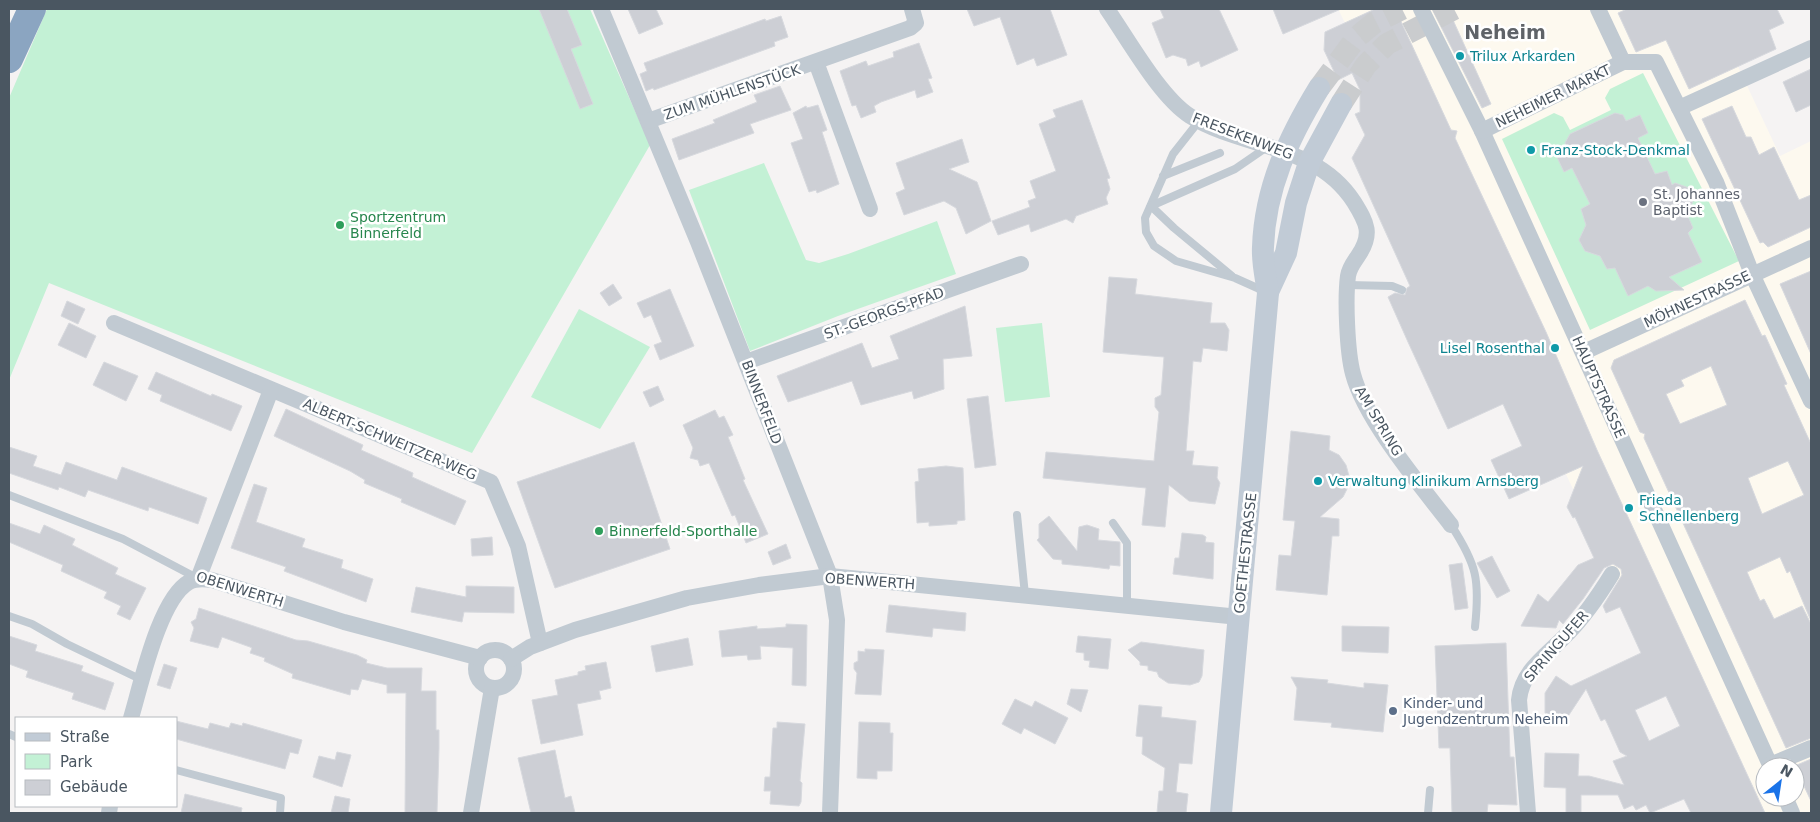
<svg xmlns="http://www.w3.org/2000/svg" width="1820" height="822" font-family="'DejaVu Sans',sans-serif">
<rect width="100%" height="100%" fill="#f5f3f3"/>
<path fill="#fdf9ef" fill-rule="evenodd" d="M1338,9H1711L1780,156L1811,141V813H1728L1441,213ZM1765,767H1795V797H1765Z"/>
<g fill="#c3f1d5">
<path d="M47,9H590L650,145L472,453L49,283L9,380V98Z"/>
<path d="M1643,73L1739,261L1590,330L1502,139L1554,113L1563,117L1570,130L1611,110L1605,98L1610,89Z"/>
<path d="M764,163L806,260L819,263L848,254L937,221L956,274L838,316L750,351L689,190Z"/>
<path d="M579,309L650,347L600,429L531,397Z"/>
<path d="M1042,323L1050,397L1005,402L996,328Z"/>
</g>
<g fill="#cdcfd5" stroke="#d7d9de" fill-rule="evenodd">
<path d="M539,9H567L582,45L571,49L593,104L580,109Z"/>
<path d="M628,9H656L663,24L639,34Z"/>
<path d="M967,9H1050L1067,55L1037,66L1034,58L1017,65L1000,17L974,26Z"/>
<path d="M1160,9H1219L1238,50L1201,67L1199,61L1188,66L1186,59L1173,55L1166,58L1152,23L1164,18Z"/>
<path d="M1273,9H1341L1283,34Z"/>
<path d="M1375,9H1389L1398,15L1451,130L1457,131L1455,138L1462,153L1546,332L1597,450L1765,813H1691L1684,799L1650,813L1646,805L1636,810L1633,805L1624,809L1618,795H1581V813H1566V788L1544,787L1545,753L1579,754L1578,776H1589L1624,785L1613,761L1627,756L1620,752L1607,723L1605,719L1601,721L1586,689L1563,724L1545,713V693L1556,676L1571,686L1641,653L1620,607L1606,613L1603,606L1622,575L1621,569L1613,564L1604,568L1583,599L1563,624L1559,620L1556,628L1521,626L1538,594L1548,602L1578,565L1594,558L1575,517L1573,518L1567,507L1583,466L1509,499L1491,460L1522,446L1503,404L1448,429L1408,342L1388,297L1395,293L1405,295L1407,288L1410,286L1352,158L1365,135L1355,114L1360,112V90L1352,73L1338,80L1324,50L1325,32ZM1666,696L1680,726L1649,741L1635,710Z"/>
<path d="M1432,9H1448L1491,104L1482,108Z"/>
<path d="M1627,9H1777L1784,23L1769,30L1776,49L1689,89L1666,40L1636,52L1618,13Z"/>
<path d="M781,16L788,37L774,42L775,46L654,90L653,88L646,91L640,74L647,71L644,63L765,19L766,21Z"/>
<path d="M919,43L932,78L928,79L933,92L917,98L915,90L881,102L874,106L876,112L861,118L856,105L852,106L840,71L866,61L868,66L894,57L893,52Z"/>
<path d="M1811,69V105L1796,112L1783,82Z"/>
<path d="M780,86L791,110L750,124L754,133L679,160L672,139L715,123L713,120L757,102L754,95Z"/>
<path d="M1082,100L1110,178L1107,179L1110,189L1106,198L1108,204L1076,216L1073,223L1066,219L1031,232L1029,224L998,235L992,221L1030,207L1028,201L1036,198L1030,181L1056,171L1039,124L1056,117L1053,110Z"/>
<path d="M818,105L827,130L822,132L839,184L817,193L816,190L809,192L791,143L803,139L793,113L806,106L807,108Z"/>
<path d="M1732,106L1746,137H1751L1759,155L1774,147L1799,200L1811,195V227L1768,247L1763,242L1760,243L1702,119Z"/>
<path d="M1615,113L1623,115L1626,121L1640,115L1648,133L1638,138L1655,174L1667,171L1672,185L1675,183L1689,188L1694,199L1687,214L1693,228L1688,233L1702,262L1669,277L1684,290L1656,291L1648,286L1628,296L1615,268L1607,269L1600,256L1585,251L1579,240L1586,225L1581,209L1590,204L1572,168L1564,172L1556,155L1568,149L1565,143L1570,134Z"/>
<path d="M962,139L969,162L949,169L977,182L991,221L966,234L956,208L944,201L904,215L896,193L905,189L896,163Z"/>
<path d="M1811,271V354L1780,284Z"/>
<path d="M1109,277L1137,279L1135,294L1212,303L1210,323H1225L1229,330L1227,351L1203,348L1201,362L1193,361L1186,451H1194L1192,465L1218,467L1217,478L1220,483L1215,504L1189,501L1169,485L1165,527L1142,525L1146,488L1043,478L1046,452L1154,461L1159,412L1155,407V398L1161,395L1164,357L1103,352Z"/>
<path d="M613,284L622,298L609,306L600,293Z"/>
<path d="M670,289L694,346L660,360L654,345L662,342L651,315L644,318L637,303Z"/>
<path d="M1745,300L1762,336L1765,335L1787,384L1784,385L1811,444V621L1790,571L1787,573L1780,557L1747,572L1760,601L1764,599L1774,619L1802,606L1811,624V738L1786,748L1644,438L1645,434L1640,432L1611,368L1614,360ZM1711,366L1727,405L1680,424L1666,394L1684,386L1681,380ZM1788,461L1804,495L1762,514L1748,478Z"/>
<path d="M67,301L85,309L78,324L61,316Z"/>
<path d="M965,306L972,356L943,359L944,389L914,399L912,391L861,405L852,381L788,402L777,376L862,343L872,368L899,359L890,336Z"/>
<path d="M69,323L96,336L86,358L58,345Z"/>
<path d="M104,362L138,376L126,401L93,385Z"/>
<path d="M156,372L211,396L212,394L242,406L231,431L160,401L162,395L148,389Z"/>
<path d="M658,386L664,400L650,407L643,392Z"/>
<path d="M988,396L996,465L975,468L967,399Z"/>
<path d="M286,409L363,445L361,450L413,473L412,477L466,501L455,525L401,502L402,499L364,483L365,480L350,471L274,436Z"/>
<path d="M715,410L719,418L724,416L733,435L728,437L745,479L743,480L768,534L746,543L735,515L732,516L709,463L700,466L698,460L690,458L693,448L683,425Z"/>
<path d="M1291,431L1330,436L1329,450L1339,455L1346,465L1349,476L1348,487L1343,497L1320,517L1339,519V536H1332L1327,595L1276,590L1279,555L1291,556L1295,521L1283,520Z"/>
<path d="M634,442L670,549L555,588L517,482Z"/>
<path d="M9,447L37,456L33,466L61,475L66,462L117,480L122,467L207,498L198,524L149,507L148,511L88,490L85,497L59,487L58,490L9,473Z"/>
<path d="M946,466L963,468L965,520L957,521V524L929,526V522L917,523L915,482L919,481L918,469Z"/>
<path d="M254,484L267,488L256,522L305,539L302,547L343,560L341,568L373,579L366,602L284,571L286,567L231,548Z"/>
<path d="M1049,516L1077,551L1079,527L1087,525L1099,529L1098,540L1120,542V566L1110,565L1109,569L1093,567L1062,564V560L1053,559L1037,540L1039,538V524Z"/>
<path d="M9,523L40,534L44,525L75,539L72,545L118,568L115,574L146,588L130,620L117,614L121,606L104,598L107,592L61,571L63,565L9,542Z"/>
<path d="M1182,533L1203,535L1206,537L1205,542L1214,543L1213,579L1173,574L1175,558H1179Z"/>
<path d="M492,537L493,555L472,556L471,539Z"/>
<path d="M786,544L791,558L773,565L768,552Z"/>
<path d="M1492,556L1510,591L1497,598L1477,563Z"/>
<path d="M1462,563L1468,608L1455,610L1449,565Z"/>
<path d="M466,586L514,587V613L464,612L462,622L411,612L416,587L466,597Z"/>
<path d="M889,605L966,613L965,631L933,628L932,637L886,632Z"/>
<path d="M199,608L296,640L308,641L357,655L367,660L366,663L387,668H422L421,691H436V730H439V748L437,813H405L406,693H387V685L362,679L358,690L351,689L350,695L292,678L293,674L264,661L265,658L250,653L252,648L250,647L222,637L218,648L190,641L194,628L191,622L196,619Z"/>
<path d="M786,624L807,625L806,686L792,685L793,648L760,646L761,659L748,660L747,655L722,657L719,631L757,626V629L774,628L786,627Z"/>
<path d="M1342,626L1389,627L1388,653L1342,651Z"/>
<path d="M9,636L37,645L35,651L83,666L81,671L114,683L105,710L72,699L74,693L26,677L28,671L9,664Z"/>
<path d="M1078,636L1111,639L1108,669L1089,667L1090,661L1084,660V653L1076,652Z"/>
<path d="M688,638L693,665L656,672L651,646Z"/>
<path d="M1141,642L1204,650L1202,676L1199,682L1190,685L1168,683L1159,677L1157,672L1148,670V666L1140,665V662L1128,650Z"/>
<path d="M1506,643L1510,757H1514L1517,805L1488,804L1487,813H1452L1450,748H1439L1435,646Z"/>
<path d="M865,649L884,650L881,695L855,694L857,673L854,669V663L858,661V651L865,652Z"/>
<path d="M606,662L611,688L599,691L601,699L577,704L583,735L541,744L532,700L558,695L555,680L578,675V672L586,670L585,666Z"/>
<path d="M164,664L177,668L170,689L157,685Z"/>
<path d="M1291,677L1328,680L1327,683L1364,688V683L1388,685L1383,732L1331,727L1332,723L1294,720L1297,688Z"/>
<path d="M1071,689L1088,690L1081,712L1067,704Z"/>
<path d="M1015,699L1032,707L1035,701L1068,718L1055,744L1024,728L1021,734L1002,724Z"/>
<path d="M1139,705L1162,707L1161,717L1196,721L1192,764L1179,763L1176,792L1188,794L1186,813H1157L1159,791H1163L1165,768L1142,754L1143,737L1136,736Z"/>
<path d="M176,721L208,729L210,723L229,728L231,723L242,726L243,723L302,740L298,754L290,752L285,769L176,739Z"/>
<path d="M777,722L805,724L800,781L802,783L801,802L799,806L770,804L771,791H764L765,777H770L773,728H777Z"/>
<path d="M859,722L890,723V733H893L892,771H877V779L857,778Z"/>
<path d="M555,750L565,798L571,796L575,813H531L518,758Z"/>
<path d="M337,752L351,755L342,787L313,777L319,756L335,760Z"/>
<path d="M1811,759V801L1796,769L1797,765Z"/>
<path d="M185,794L242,808L241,813H181Z"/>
<path d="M335,796L350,799L348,813H331Z"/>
</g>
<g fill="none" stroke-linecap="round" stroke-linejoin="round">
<g stroke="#caccce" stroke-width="22" stroke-dasharray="22 11" stroke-linecap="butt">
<path d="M1319,88L1357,37L1374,23L1402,9"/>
<path d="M1341,104L1366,65L1387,44L1454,9"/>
</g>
<g stroke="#c1cad2" stroke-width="8">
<path d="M1199,121L1173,154L1145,218L1146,232L1154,246L1176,261L1235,278L1264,291"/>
<path d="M1163,176L1220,153"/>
<path d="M1151,206L1235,169L1267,147"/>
<path d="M1151,206L1174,228L1232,276"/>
<path d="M1348,285L1392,286L1402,290"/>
<path d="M9,495L123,539L197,578"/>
<path d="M1017,515L1025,595"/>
<path d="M1113,523L1127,543V605"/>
<path d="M1451,525C1477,565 1480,580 1475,627"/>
<path d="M9,616L32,624L67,644L142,680"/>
<path d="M9,734L16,737"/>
<path d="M176,770L281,798L280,813"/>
<path d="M1428,813L1430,790"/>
</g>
<g stroke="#c1cad2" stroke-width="16">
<path d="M601,9L698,242L830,576L837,620L830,813"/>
<path d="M1107,9C1128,39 1160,97 1190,116C1243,149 1316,143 1354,202C1367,223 1373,234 1358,256C1354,262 1349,268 1348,276C1345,298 1347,352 1353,374C1365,420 1421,486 1451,525"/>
<path d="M1421,9L1482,131L1771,767"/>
<path d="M1598,9L1623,62"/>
<path d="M816,62L870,209"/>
<path d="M1679,108L1811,48"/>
<path d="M648,121L910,28L916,23L912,9"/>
<path d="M1482,131L1623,62H1656L1716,182L1752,274L1811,401"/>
<path d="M114,323L491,482L518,546L540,643"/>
<path d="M1584,352L1811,248"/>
<path d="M746,362L1021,264"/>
<path d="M198,579L271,390"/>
<circle cx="495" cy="669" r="19"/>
<path d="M511,659L530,647L575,630L687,598L759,585L830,576L1239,617"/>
<path d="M131,718C141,685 159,599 189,582C196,578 205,579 212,580L344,622L480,658"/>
<path d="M1770,765L1811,748"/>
<path d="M1785,797L1792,813"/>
<path d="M109,813L110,806"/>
<path d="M471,813L492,688"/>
<path d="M1528,813L1519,700C1522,669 1549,654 1568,633C1585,616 1599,595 1612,574"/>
</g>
<g stroke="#c1cbd6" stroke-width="22">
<path d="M1268,292L1286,253L1296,203L1309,163L1341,104"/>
<path d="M1221,813L1268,293C1266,278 1262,262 1263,247C1265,188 1289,137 1319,88"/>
</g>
<path stroke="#8ba5c1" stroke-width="28" d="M9,59L32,9"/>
</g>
<g fill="#0f9aa8" stroke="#fff" stroke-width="2">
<circle cx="1460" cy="56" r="5"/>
<circle cx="1531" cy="150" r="5"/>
<circle cx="1555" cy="348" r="5"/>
<circle cx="1318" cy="481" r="5"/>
<circle cx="1629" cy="508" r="5"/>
</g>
<circle fill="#6b7280" stroke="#fff" stroke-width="2" cx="1643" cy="202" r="5"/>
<g fill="#2e9e5b" stroke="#fff" stroke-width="2">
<circle cx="340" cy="225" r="5"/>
<circle cx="599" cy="531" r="5"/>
</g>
<circle fill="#5c6f8a" stroke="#fff" stroke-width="2" cx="1393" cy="711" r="5"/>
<g text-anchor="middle" stroke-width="5" stroke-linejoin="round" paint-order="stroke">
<g font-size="14" fill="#0d838f" stroke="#fff" text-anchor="start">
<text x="1470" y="61">Trilux Arkarden</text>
<text x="1541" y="155">Franz-Stock-Denkmal</text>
<text x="1545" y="353" text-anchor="end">Lisel Rosenthal</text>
<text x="1328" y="486">Verwaltung Klinikum Arnsberg</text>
<text x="1639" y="505">Frieda<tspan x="1639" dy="16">Schnellenberg</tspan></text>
</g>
<g font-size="14" fill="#4a5661" stroke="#fff">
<text transform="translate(732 92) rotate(-19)" y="5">ZUM MÜHLENSTÜCK</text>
<text transform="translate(1553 96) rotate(-26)" y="5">NEHEIMER MARKT</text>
<text transform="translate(1243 136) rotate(21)" y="5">FRESEKENWEG</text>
<text transform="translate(1697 299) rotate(-25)" y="5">MÖHNESTRASSE</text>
<text transform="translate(884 313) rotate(-20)" y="5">ST.-GEORGS-PFAD</text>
<text transform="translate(1599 387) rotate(66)" y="5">HAUPTSTRASSE</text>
<text transform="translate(762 402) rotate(69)" y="5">BINNERFELD</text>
<text transform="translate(1379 421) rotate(59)" y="5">AM SPRING</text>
<text transform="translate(390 439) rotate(23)" y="5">ALBERT-SCHWEITZER-WEG</text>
<text transform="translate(1245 553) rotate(-84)" y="5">GOETHESTRASSE</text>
<text transform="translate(870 581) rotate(4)" y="5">OBENWERTH</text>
<text transform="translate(240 589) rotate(17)" y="5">OBENWERTH</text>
<text transform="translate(1556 646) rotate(-49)" y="5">SPRINGUFER</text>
</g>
<g font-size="14" fill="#5b616d" stroke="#fff" text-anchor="start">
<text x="1653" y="199">St. Johannes<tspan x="1653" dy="16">Baptist</tspan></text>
</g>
<g font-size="14" fill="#27864d" stroke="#fff" text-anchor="start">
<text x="350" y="222">Sportzentrum<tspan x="350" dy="16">Binnerfeld</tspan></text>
<text x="609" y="536">Binnerfeld-Sporthalle</text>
</g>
<g font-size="14" fill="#4e5e75" stroke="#fff" text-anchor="start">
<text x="1403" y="708">Kinder- und<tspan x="1403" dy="16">Jugendzentrum Neheim</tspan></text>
</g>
<g font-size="19" font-weight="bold" fill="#5f6368" stroke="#fff">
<text x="1505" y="39">Neheim</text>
</g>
</g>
<rect width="1820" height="822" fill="none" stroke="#4a5661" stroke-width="20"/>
<rect x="15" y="717" width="162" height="90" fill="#ffffff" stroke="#b7bbc0"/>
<rect x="25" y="733" width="25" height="8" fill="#c1cbd6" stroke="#b7bbc0"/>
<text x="60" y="742" font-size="15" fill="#4a5661">Straße</text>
<rect x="25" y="754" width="25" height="15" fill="#c3f1d5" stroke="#b7bbc0"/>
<text x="60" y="767" font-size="15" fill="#4a5661">Park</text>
<rect x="25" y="780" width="25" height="15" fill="#cdcfd5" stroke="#b7bbc0"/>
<text x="60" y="792" font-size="15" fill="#4a5661">Gebäude</text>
<g transform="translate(1780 782) rotate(30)"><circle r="24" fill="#ffffff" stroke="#b7bbc0"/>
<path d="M0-4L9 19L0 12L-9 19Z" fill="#1a73e8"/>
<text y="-8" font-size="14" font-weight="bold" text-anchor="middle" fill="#4a5661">N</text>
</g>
</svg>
